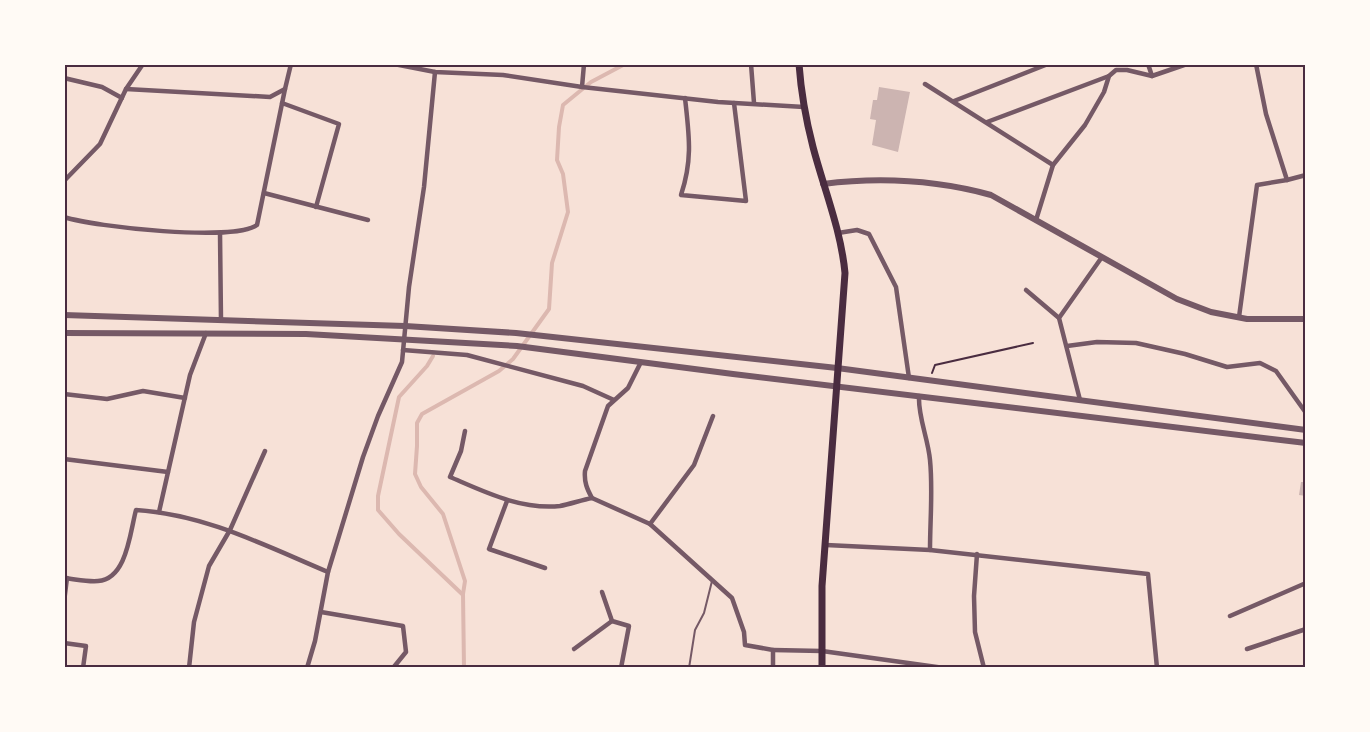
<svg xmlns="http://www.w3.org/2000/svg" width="1370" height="732" font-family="'Work Sans',sans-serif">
<rect width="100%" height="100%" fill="#f7e1d7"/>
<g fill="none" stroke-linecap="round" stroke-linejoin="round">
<g stroke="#dcb8b0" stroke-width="4">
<path d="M433,356L427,366L399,397L378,496V510L399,534L462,594"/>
<path d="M464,668L463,594L465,581L443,514L421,487L415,474L417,446V423L422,414L499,371L513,359L549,309L552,263L568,212L563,174L557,160L559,127L563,105L591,82L625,64"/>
</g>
</g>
<g fill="#ccb4b1">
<path d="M879,87L910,92L898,152L872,145L876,120L870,119L873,100H877Z"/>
<path d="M1301,482H1306V496L1299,495Z"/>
</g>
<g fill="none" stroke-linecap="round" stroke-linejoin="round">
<path stroke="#4a2c40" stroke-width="2" d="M932,373L935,365L1033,343"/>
<path stroke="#755966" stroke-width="2" d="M689,668L695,630L704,613L712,581"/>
<g stroke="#755966" stroke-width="4.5">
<path d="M394,64L435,72L503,75L582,87L718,102L804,107"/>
<path d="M751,64L754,103"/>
<path d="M1148,64L1152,76"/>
<path d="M1256,64L1266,114L1287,180"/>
<path d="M64,78L102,87L122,98"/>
<path d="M925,84L1053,165"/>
<path d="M582,87L584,64"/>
<path d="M126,89L270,97L285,89L291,64"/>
<path d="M685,98C689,135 693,159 681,195L746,201L734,103"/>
<path d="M954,101L1048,64"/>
<path d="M282,103L339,124L316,207"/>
<path d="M987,122L1109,76"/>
<path d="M64,181L100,144L126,89L143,64"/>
<path d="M264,193L368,220"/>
<path d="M64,217C95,227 233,242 257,225L285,89"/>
<path d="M1036,220L1053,165L1085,125L1104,92L1109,76L1116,70H1127L1152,76L1187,64"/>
<path d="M220,233L221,320"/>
<path d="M838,233L857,230L869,234L896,287L909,378"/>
<path d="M1026,290L1059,318"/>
<path d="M1239,317L1257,185L1287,180L1306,175"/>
<path d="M1067,346L1097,342L1136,343L1185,354L1227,367L1260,363L1276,371L1306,413"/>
<path d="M403,350L467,355L583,386L614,400"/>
<path d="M641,362L628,388L608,406L585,471C584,482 587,489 592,498L650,524L732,598L744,632L745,645L773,650V668"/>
<path d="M64,394L107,399L143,391L185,398"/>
<path d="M919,396C918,417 928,438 930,460C933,490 930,520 930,550"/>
<path d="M1080,400L1059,318L1102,257"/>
<path d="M465,431L461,451L450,477C485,492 521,510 560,506C570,504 582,500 592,498"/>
<path d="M64,459L168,472"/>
<path d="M507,501L489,549L545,568"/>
<path d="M159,512L190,375L206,333"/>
<path d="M650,524L694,465L713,416"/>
<path d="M826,545L930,550L1148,574L1157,668"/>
<path d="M977,554L974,596L975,632L984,668"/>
<path d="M64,578C75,579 87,582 98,581C127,579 130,532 136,510C204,514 266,546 328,572"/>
<path d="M602,592L612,621L629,626L621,668"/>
<path d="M64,602L67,578"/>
<path d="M321,612L403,626L406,652L393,668"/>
<path d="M1230,616L1306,583"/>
<path d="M64,643L86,646L83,668"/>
<path d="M574,649L612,621"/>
<path d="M1247,649L1306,629"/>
<path d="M773,650L822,651L944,668"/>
<path d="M189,668L194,622L209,566L230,530L265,451"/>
<path d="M307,668L315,641L328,572L363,457L378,416L402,362L409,287L424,187L435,72"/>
</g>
<g stroke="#755966" stroke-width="6">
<path d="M823,184C879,177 936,180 991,195L1177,299L1211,312L1247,319H1306"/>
<path d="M64,315L405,326L516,333L837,368L1306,430"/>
<path d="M64,333L306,334L517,346L733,374L1306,443"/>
</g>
<path stroke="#4a2c40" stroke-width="7" d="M799,64C801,92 806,120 813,147C824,189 841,230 845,273L822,586V668"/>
</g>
<rect width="1370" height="732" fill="none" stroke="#fffaf5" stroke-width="132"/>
<rect x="66" y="66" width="1238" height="600" fill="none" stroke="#4a2c40" stroke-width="2"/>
</svg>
